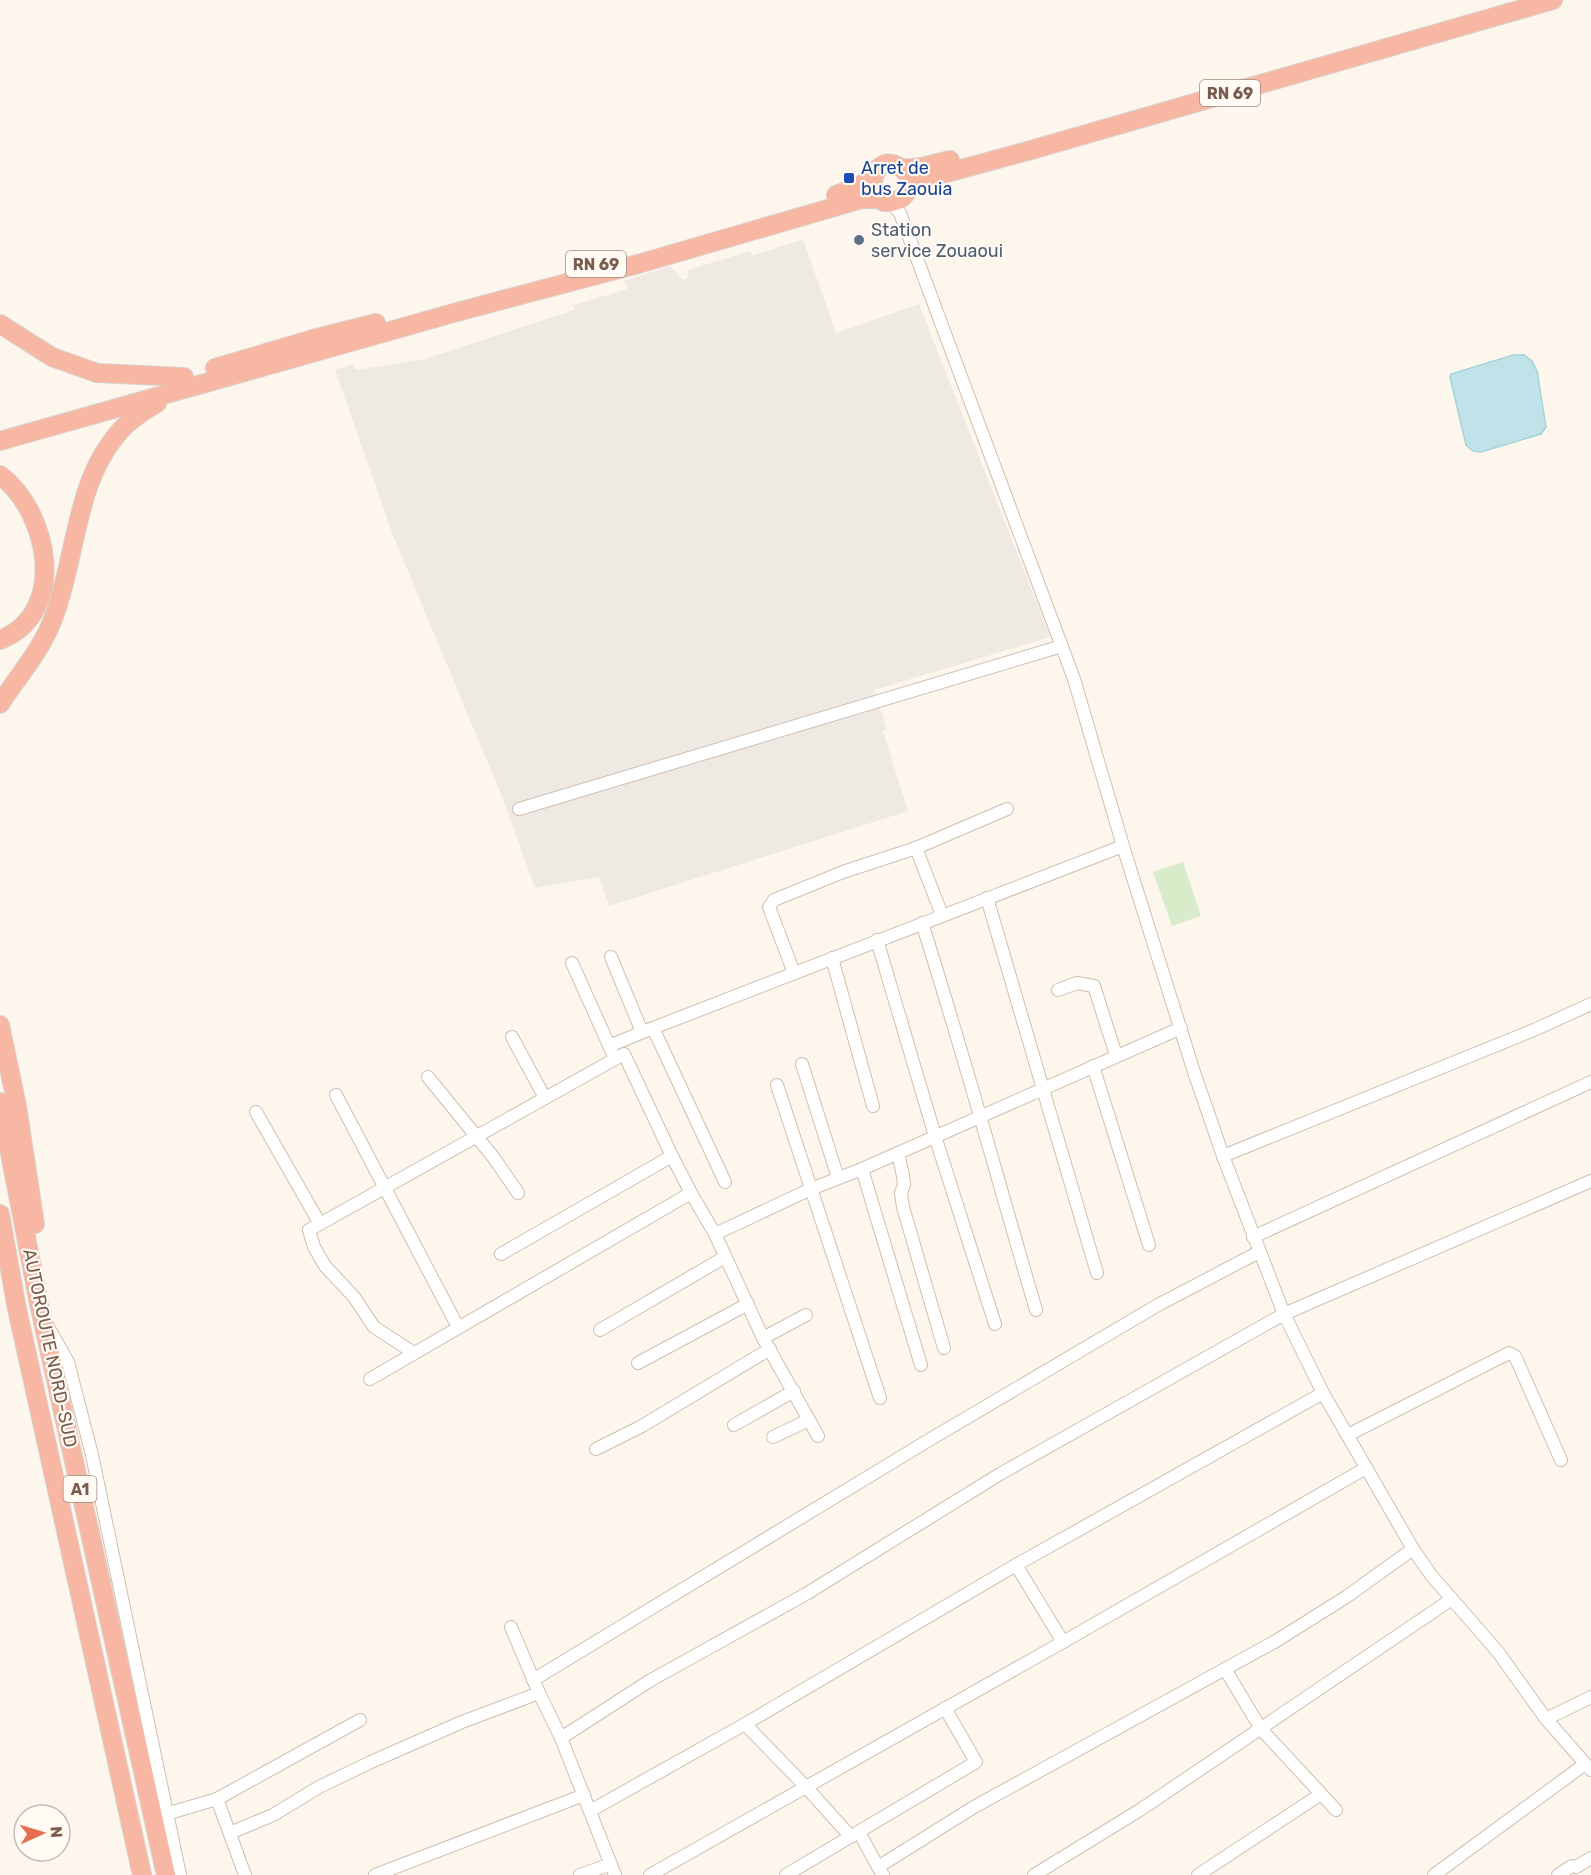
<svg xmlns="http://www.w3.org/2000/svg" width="1591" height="1875" font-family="Rubik,sans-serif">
<rect width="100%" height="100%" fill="#fdf6ec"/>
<path fill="#efe9e4" d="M803,239L836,333L919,304L1050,637L874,690L887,729L883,731L908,811L609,906L599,877L535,888L503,799L394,538L335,370L353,364L355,370L425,359L574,310V305L627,289L624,281L670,266L683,280L688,278V270L750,251L752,256Z"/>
<path fill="#d8ecc9" d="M1183,862L1201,916L1172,926L1153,872Z"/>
<path fill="#bfe3e8" stroke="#a5d3da" stroke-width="1.5" d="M1513,355H1524L1532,361L1537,371L1546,427L1541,434L1481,452L1473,451L1466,445L1450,377L1451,374Z"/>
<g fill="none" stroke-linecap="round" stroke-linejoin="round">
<defs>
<g id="minor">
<path d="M885,201L894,206L900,213L1074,679L1123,846L1194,1072L1223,1156L1284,1314L1323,1393L1413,1549L1431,1575L1498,1652L1546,1719L1591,1770"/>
<path d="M519,809L1062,646"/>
<path d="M916,848L942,915"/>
<path d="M987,898L1097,1273"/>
<path d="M922,923C963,1051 998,1181 1036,1310"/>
<path d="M877,940L935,1136L995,1324"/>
<path d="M611,957L642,1032"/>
<path d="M832,958L873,1106"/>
<path d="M572,963L612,1052"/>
<path d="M794,973L769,907L774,900L843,872L916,848L1007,809"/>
<path d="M1058,990L1077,983L1094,986L1116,1055"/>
<path d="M653,1028L1123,846"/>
<path d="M512,1037L545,1098"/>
<path d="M609,1046L653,1028L725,1182"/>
<path d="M802,1064L838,1178"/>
<path d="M1093,1066L1149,1245"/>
<path d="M428,1077L494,1158L518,1193"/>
<path d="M777,1085L880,1398"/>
<path d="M336,1095L458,1327"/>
<path d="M256,1112L320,1224"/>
<path d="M898,1153L903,1176L904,1185L901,1193L903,1207L944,1348"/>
<path d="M1223,1156L1534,1030L1591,1004"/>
<path d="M862,1169L921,1365"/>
<path d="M715,1234L811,1189L862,1169L1181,1028"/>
<path d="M1253,1237L1591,1082"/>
<path d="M501,1254L672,1156"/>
<path d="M47,1325L68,1362L92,1455L180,1875"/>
<path d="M600,1330L725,1257"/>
<path d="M763,1338L806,1315"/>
<path d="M414,1353L374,1327L354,1297L325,1266L314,1247L309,1230L624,1054L672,1156L691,1193L715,1234L763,1338L818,1436"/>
<path d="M638,1363L748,1304"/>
<path d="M370,1379L691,1193"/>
<path d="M734,1425L794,1391"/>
<path d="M1348,1435L1509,1353L1515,1356L1561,1460"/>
<path d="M773,1437L809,1420"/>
<path d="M596,1449L642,1426L770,1349"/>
<path d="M1016,1565L1063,1642"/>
<path d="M511,1627L539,1693L561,1738L615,1875"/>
<path d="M1225,1669L1261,1729L1336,1810"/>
<path d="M533,1680L929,1440L1158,1305L1259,1252"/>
<path d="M1546,1719L1591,1697"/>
<path d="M745,1724L806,1787L851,1837"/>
<path d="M561,1738L651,1680L806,1594L1000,1474L1284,1314L1591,1181"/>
<path d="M217,1799L245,1875"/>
<path d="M590,1811L745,1724L1016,1565L1323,1393"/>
<path d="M166,1814L217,1799L360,1720"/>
<path d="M859,1832L878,1867"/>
<path d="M230,1833L273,1815L319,1787L371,1762L462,1722L539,1693"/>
<path d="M375,1875L584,1795"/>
<path d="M580,1875L611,1864"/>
<path d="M650,1875L1063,1642L1366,1468"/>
<path d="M786,1875L976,1762L945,1708"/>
<path d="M883,1875L878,1867L974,1807L1276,1641L1346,1597L1413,1549"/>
<path d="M1034,1875L1140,1810L1452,1599"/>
<path d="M1198,1875L1321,1794"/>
<path d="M1434,1875L1585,1764"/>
<path d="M1558,1875L1572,1866L1576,1867L1591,1858"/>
</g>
<g id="highway">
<path d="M903,169L922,167L950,160"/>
<path d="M909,187C910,179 908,172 900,167C867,148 862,215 898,200C906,197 909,187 917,181L1031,150L1553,0"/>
<path d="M836,195L861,185L873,176"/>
<path d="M0,324L52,357L97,373L184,377"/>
<path d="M215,368L313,339L376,323"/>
<path d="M0,441L457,312L638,264L862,199H881"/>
<path d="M0,475C49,512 69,613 0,640"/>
<path d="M0,704C18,676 41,651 53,619C78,555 74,474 127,424C136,416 147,409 157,403"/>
<path d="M0,1025L17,1106L35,1224"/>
<path d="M0,1102L39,1304L166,1875"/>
<path d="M0,1214L17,1309L142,1875"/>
</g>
</defs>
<use href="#minor" stroke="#d1beb0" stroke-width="14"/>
<use href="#highway" stroke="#dad1cd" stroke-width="20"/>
<use href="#minor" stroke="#fff" stroke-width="12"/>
<use href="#highway" stroke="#f7b7a3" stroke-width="18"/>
</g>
<rect fill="#1a4fb4" stroke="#fffaf3" stroke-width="2" x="843" y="172" width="12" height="12" rx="3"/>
<circle fill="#5c6f8a" stroke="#fffaf3" stroke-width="2" cx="859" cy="240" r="6"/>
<g text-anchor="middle" stroke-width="4.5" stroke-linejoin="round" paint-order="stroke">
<g fill="#fffaf3" stroke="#a28b7f" stroke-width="1.5">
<rect x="1200" y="80" width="60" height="26" rx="4.5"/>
<rect x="566" y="251" width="60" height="26" rx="4.5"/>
<rect x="63.5" y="1476" width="33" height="26" rx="4.5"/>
</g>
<g font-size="16" font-weight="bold" fill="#7a5c4d">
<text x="1230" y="99">RN 69</text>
<text x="596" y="270">RN 69</text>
<text x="80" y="1495">A1</text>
</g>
<g font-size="18" fill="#164399" stroke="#fffaf3" text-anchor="start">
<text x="861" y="174">Arret de<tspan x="861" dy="21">bus Zaouia</tspan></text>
</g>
<g font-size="18" fill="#4e5e75" stroke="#fffaf3" text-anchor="start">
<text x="871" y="236">Station<tspan x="871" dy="21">service Zouaoui</tspan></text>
</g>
<g font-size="18" fill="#7a5c4d" stroke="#fffaf3">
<text transform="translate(50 1348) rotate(78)" y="6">AUTOROUTE NORD-SUD</text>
</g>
</g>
<g transform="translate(42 1833) rotate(86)"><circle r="28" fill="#fffaf3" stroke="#cabbb1" stroke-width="1.5"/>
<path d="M0-4.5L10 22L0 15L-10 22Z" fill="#e76f51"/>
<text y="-9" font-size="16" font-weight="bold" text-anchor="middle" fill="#7a5c4d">N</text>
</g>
</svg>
